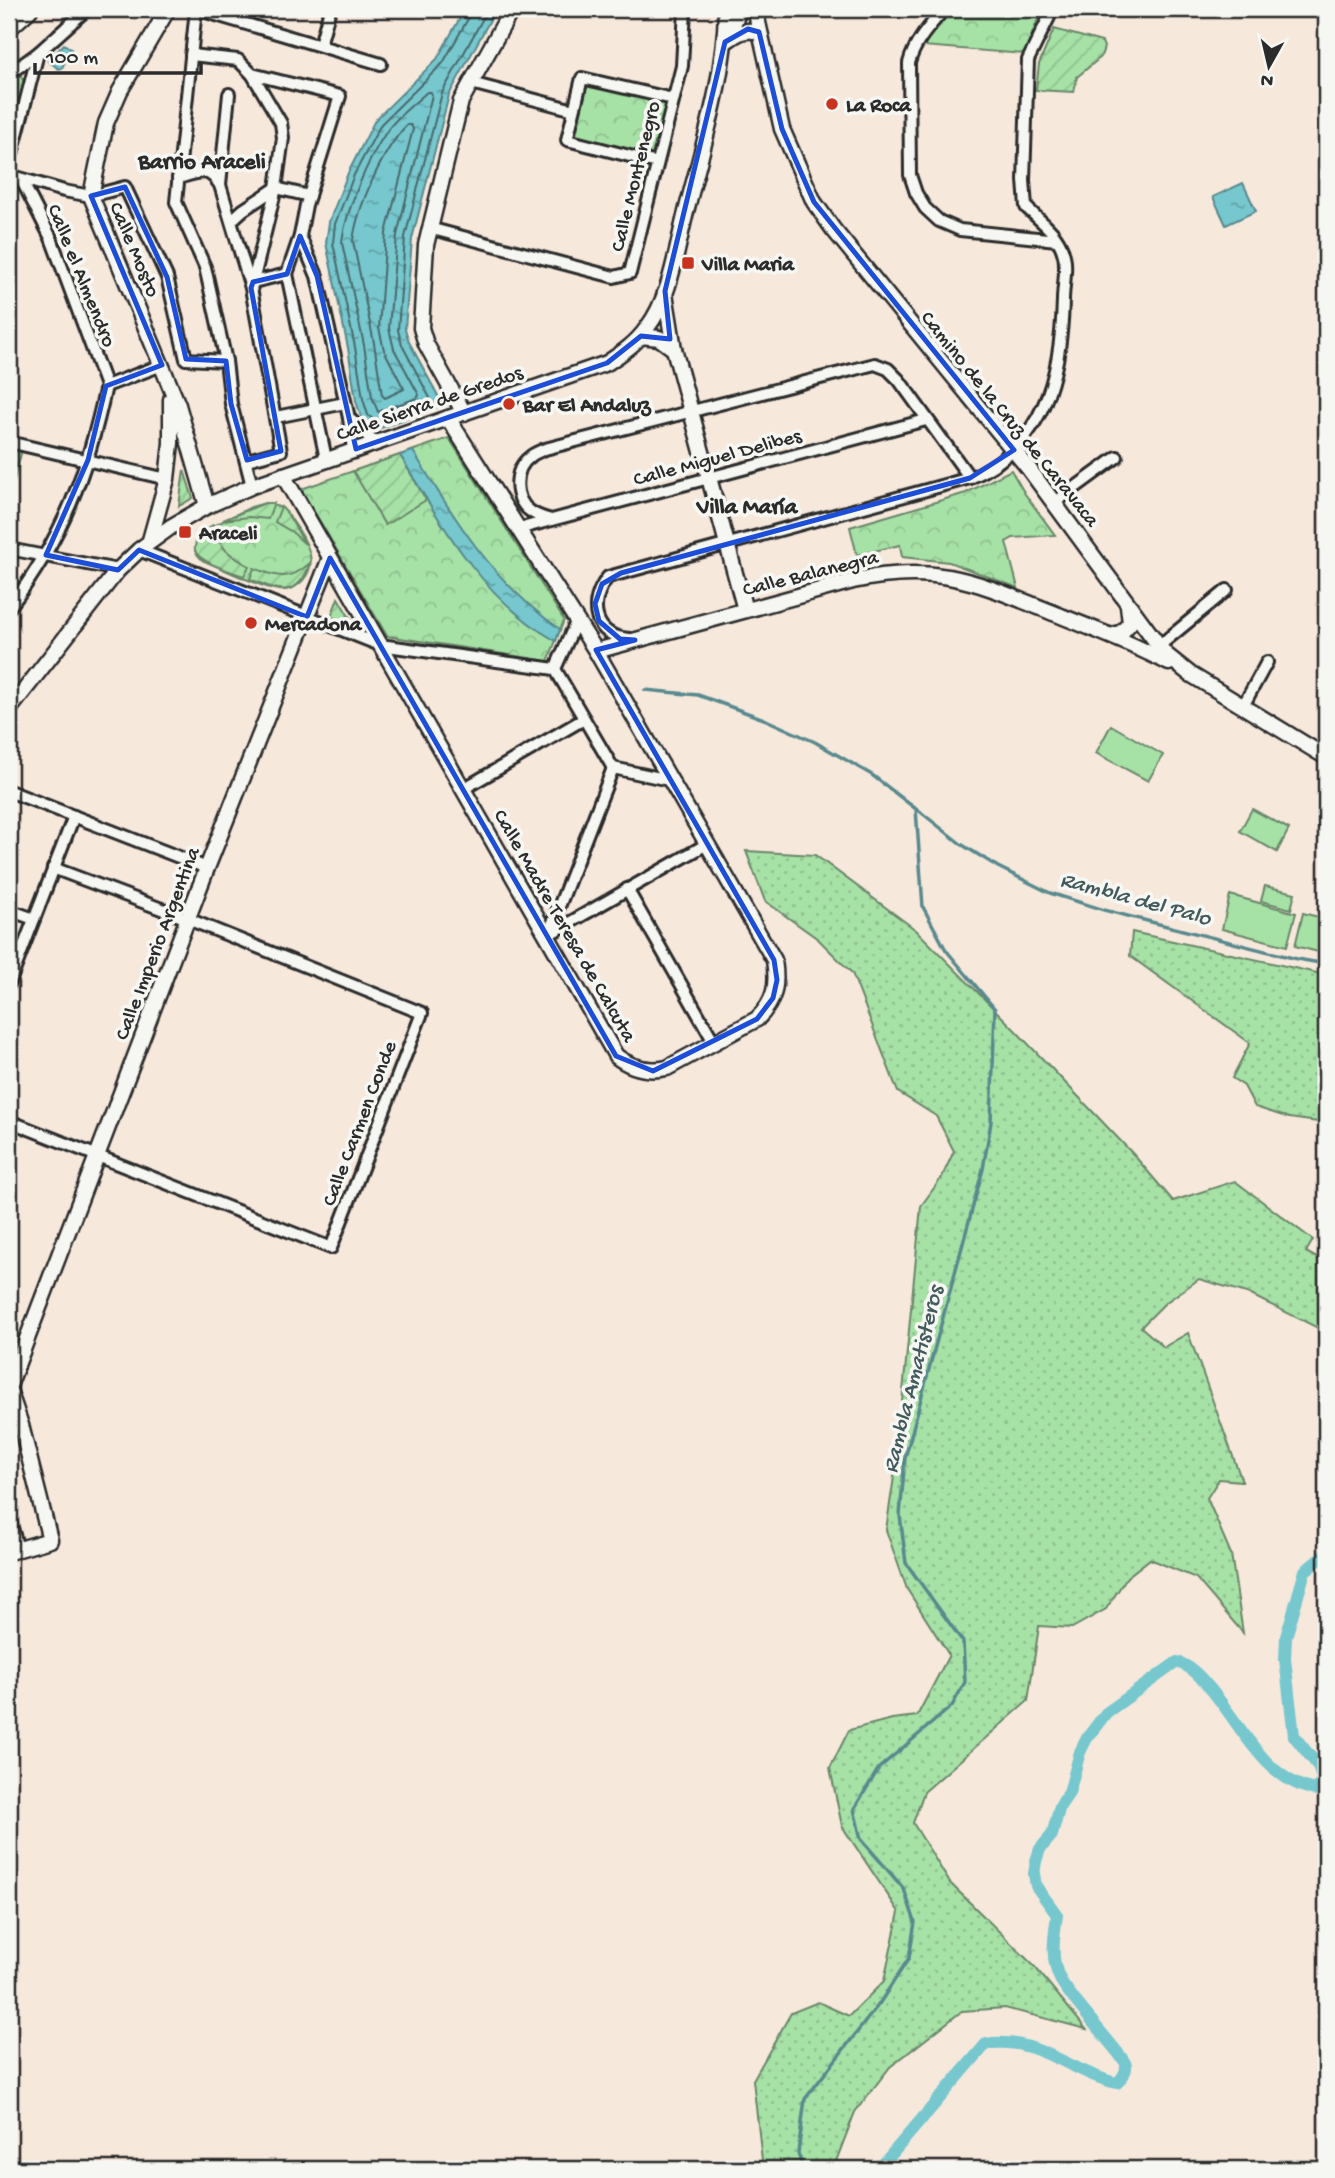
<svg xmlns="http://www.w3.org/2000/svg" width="1335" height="2178" font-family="'Gochi Hand',sans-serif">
<defs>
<pattern id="grass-dots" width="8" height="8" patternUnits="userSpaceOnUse" patternTransform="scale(1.75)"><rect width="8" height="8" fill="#a6e1a6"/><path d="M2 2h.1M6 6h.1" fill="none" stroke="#8fc18f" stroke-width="1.8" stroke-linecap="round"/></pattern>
<pattern id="park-crowns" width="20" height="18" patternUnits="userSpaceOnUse" patternTransform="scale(1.75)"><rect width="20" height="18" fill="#a6e1a6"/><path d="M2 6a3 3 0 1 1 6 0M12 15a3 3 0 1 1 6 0" fill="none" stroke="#8fc18f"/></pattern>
<pattern id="garden-furrows" width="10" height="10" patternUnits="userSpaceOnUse" patternTransform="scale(1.75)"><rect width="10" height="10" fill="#a6e1a6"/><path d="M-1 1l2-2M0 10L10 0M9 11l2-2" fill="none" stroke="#8fc18f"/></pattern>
<pattern id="water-ripples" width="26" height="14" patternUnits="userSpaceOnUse" patternTransform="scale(1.75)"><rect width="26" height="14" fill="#76c7ce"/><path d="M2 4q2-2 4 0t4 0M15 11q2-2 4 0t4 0" fill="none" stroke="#61a2a7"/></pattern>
</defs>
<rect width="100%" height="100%" fill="#f7e8dc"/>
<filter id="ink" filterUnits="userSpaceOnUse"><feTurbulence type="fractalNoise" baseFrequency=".0143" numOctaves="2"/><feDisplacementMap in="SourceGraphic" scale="14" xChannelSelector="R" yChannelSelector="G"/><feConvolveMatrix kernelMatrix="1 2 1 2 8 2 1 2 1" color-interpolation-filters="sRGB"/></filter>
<g filter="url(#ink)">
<g fill="url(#grass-dots)" stroke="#688668" stroke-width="2">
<path d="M746,851L815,855L916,930L1015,1030L1133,1154L1173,1201L1235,1181L1313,1240L1306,1252L1326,1263V1332L1247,1293L1199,1279L1165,1303L1141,1327L1164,1347L1188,1333L1242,1481L1219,1479L1207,1498L1231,1554L1243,1633L1196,1578L1150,1559L1127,1577L1106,1609L1072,1628L1039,1626L1028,1701L924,1792L913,1823L950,1883L1035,1967L1086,2029L1005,2008L962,2011L890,2067L855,2112L833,2169H763L753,2080L791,2013L818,2002L849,2016L884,1981L899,1912L842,1826L830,1768L849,1730L892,1719L917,1716L949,1655L907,1589L886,1530L896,1464L921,1206L942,1177L954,1151L936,1116L898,1092L852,973L818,939L765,901Z"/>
<path d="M1132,932L1326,975V1123L1289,1118L1255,1107L1244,1086L1232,1078L1250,1043L1130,956Z"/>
</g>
<g fill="url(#park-crowns)" stroke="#688668" stroke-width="2">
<path d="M953,9H1042L1024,54L922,46Z"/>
<path d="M588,83L667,102L653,158L575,138Z"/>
<path d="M449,438L564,620L548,661L387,636L301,489Z"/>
<path d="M9,447L22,450L9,500Z"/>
<path d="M1011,470L1025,494L1055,535L1013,538L1006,542L1018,588L949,562L902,557L900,545L857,555L850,527L966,493Z"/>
<path d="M265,503L282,508C292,519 307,540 310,555C314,573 298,592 279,590C259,587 222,568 202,560L195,551L197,537L201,532L251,507Z"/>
</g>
<g fill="url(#garden-furrows)" stroke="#688668" stroke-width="2">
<path d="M1054,29L1102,42L1104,47L1101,57L1077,77L1074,92L1036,90L1039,64Z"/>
<path d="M21,76L24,82L9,133V84Z"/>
<path d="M400,455L426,500L385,525L353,471Z"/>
<path d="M184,470L193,498L179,506Z"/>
<path d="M265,503H274L268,519L249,517L223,520Z"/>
<path d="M281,507L287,513L305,544L292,532L275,522Z"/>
<path d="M213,525C217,547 231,556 249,566L244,576C233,572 197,562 195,550C194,545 197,539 199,534Z"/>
<path d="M310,563C298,600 279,591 250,579L254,568C278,578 290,581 310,563Z"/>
<path d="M338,598L354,625L331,617Z"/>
</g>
<g fill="#a6e1a6" stroke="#688668" stroke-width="2">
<path d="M1111,725L1163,755L1148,781L1096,753Z"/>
<path d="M1252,809L1289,829L1277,852L1240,831Z"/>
<path d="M1265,886L1295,893L1291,909L1261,901Z"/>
<path d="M1230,895L1296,913L1287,946L1222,929Z"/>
<path d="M1303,913L1326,919V954L1295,946Z"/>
</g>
<g fill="url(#water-ripples)" stroke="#58898d" stroke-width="2">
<path d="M465,9H496L449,95L412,239L405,329L409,342L443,405L375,430L362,420L356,401L348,348L326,243L329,222L348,173L375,120L437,59Z"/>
<path d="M64,44L71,49L62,68L59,69L48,61Z"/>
<path d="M1243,183L1256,211L1226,225L1213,197Z"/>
<path d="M413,451C453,517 495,585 560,629L556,641C483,600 442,525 400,455Z"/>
</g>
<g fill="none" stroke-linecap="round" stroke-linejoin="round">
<g stroke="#49696c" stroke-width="2">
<path d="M471,9L469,17L443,63L381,124L354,175L335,224L333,243L355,347L363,399L368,415L376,422L431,400L402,345L398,330L405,237L442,93L488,9"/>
<path d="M427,92H431L432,95L397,235L389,328L394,349L419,395L417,398L378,412L372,397L364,345L342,243C345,212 369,157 387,131C397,116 414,104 427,92Z"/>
<path d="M407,125H411L413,129L386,233L379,328L384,350L404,389L385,398L382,395L374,343L353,241C357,208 383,149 407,125Z"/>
</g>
<g stroke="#58898d" stroke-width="3.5">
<path d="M645,690L698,695L764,719L815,742L872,775L916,809L923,907L946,950L995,1009L991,1122L983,1169L905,1458L900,1515L906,1563L963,1642L965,1682L952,1706L879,1768L854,1809L861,1839L904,1889L915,1922L909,1958L879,2004L805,2099L798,2153L803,2169"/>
<path d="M918,810L961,844L998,867L1050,893L1104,910L1297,959L1326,964"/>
</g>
<path stroke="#76c7ce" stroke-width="12" d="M879,2169L986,2044C1035,2035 1072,2073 1117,2083C1122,2079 1127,2071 1126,2065C1126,2059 1067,1995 1060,1979C1050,1959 1054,1937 1057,1915L1036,1886L1034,1874L1036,1861L1040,1849L1052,1835L1060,1806L1069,1793L1080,1752L1087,1738L1106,1713L1177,1662C1190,1666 1198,1674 1207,1685C1240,1721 1262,1779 1315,1790L1323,1781L1318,1766L1294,1736L1285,1659L1286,1637L1305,1571L1326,1554"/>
<defs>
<g id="minor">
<path d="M944,9C930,26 915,41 909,63L910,175L916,193L925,208L939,221L960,230L1057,240"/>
<path d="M320,45L330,9"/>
<path d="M191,55L238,60L252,74L340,96L306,205L300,236L317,276L349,418L353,450"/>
<path d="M9,74L38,53L87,9"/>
<path d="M471,83L574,110"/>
<path d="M657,163L567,140L582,78L673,99"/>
<path d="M9,166L38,53"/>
<path d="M9,175L64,191L91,196L125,187L167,277L186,359L226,361"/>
<path d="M178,178C198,173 207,165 220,185L251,288L281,451L247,460"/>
<path d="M21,179L51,238L106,386"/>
<path d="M220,185L229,94"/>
<path d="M232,220L243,210L276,188L309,196"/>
<path d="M429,228L614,277L630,273L682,66L685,9"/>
<path d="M300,236L287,274L326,459"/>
<path d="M253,282L287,274"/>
<path d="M252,286L276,188L283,138L281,123L252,74"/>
<path d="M106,386L162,365"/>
<path d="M276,417L345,403"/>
<path d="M349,418L375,443"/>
<path d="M9,442L167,479"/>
<path d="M252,486L231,404L226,361L205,267L176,202L196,9L381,64"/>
<path d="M1054,503L1117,457"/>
<path d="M551,520C544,518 536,516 530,511C513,499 513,469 530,457C534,453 541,451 545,449L875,364L888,369L899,380L970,478"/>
<path d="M518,529L926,420"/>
<path d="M9,549L118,570"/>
<path d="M139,550L380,645L555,669"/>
<path d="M9,608C63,538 88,471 106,386"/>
<path d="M577,620L555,669L613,768L669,780"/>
<path d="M630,639C593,637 587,603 608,577L970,478C1045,445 1061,375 1063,300C1063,286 1068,265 1063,252C1058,233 1039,220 1026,207L1024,180L1028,60L1053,9"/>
<path d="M1159,646L1227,590"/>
<path d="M1243,706L1267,662"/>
<path d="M463,789L584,719"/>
<path d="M9,791L207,868"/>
<path d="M627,889L714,1042"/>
<path d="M9,910L34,919"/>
<path d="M548,935L707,844"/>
<path d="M548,935L613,768"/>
<path d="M9,984L74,816"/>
<path d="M9,1121L331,1248L422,1013L188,919L53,868"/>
<path d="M9,1517L18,1549"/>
</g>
<g id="tertiary">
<path d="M168,9L120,91L106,123L91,196L178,405L207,506"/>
<path d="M755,9L782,129L814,202L833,229L1029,469L1165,654L1190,674L1326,757"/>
<path d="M727,38L739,11"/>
<path d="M725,42C738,33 744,28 759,32"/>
<path d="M641,336L659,338L674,349L665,293"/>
<path d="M674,349L745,610"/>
<path d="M464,413L426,344L421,328L426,245L461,101L512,9"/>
<path d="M283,475L616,1056C631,1068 647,1072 667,1068L757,1019C775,1001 778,985 774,960L596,651L448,418"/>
<path d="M150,540L167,479L171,443V399"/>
<path d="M1111,636L1122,632L1130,623L1128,606"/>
<path d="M596,651L853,581C938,562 978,583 1056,614C1094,629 1133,644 1169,663"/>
<path d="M9,710L118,570L139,550L172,526L207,506L252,486L607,363C622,353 637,343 647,328C671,297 676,250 686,212C703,145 725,79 726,9"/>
<path d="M9,1386L207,868L330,558"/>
<path d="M9,1390L21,1425L50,1540L9,1552"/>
</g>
<path id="primary" d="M9,26L28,9"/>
</defs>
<use href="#minor" stroke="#2b2b2b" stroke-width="16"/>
<use href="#tertiary" stroke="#2b2b2b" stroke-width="19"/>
<use href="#primary" stroke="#2b2b2b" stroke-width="23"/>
<use href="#minor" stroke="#f6f6f2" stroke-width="10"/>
<use href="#tertiary" stroke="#f6f6f2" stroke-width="14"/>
<use href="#primary" stroke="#f6f6f2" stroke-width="18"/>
</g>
</g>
<path fill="none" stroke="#1d4ed8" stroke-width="5" stroke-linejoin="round" d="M748,29L759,32L782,129L814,202L1014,450L970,478L621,573L602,584L595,604L599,621L620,639L635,640L596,650L774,960L777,980L773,998L757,1019L653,1071L616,1056L330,558L307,617L139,550L118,570L46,555L88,460L106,386L162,365L91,196L125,187L167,277L186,359L226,361L231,404L247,460L281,451L251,288L253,282L287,274L300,236L317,276L356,449L607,363L641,336L670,339L665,291L725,42Z"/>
<g fill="#c8321e" stroke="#f6f6f2" stroke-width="2.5">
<circle cx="832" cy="104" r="7"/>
<rect x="681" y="256" width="14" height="14" rx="3.5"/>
<circle cx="509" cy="404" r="7"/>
<rect x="178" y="525" width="14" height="14" rx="3.5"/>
<circle cx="251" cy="623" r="7"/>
</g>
<g text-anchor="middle" stroke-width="7" stroke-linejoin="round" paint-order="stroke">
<g font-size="21" font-weight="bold" fill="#2b2b2b" stroke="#f6f6f2" text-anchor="start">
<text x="846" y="111">La Roca</text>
<text x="702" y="270">Villa Maria</text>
<text x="523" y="411">Bar El Andaluz</text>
<text x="199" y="539">Araceli</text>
<text x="265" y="630">Mercadona</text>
</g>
<g font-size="21" fill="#2b2b2b" stroke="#f6f6f2">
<text transform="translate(634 176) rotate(-76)" y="7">Calle Montenegro</text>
<text transform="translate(136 249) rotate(67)" y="7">Calle Mosto</text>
<text transform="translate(83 275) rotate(68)" y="7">Calle el Almendro</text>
<text transform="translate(429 402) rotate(-19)" y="7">Calle Sierra de Gredos</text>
<text transform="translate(1011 418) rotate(51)" y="7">Camino de la Cruz de Caravaca</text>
<text transform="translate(717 456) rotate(-15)" y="7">Calle Miguel Delibes</text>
<text transform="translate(810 572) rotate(-14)" y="7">Calle Balanegra</text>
<text transform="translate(566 925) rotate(60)" y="7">Calle Madre Teresa de Calcuta</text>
<text transform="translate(156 943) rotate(-69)" y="7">Calle Imperio Argentina</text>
<text transform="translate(358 1123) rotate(-69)" y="7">Calle Carmen Conde</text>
</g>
<g font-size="23" font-weight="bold" fill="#2b2b2b" stroke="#f6f6f2">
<text x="202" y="168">Barrio Araceli</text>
<text x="747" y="513">Villa María</text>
</g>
<g font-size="23" font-style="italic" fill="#425a5c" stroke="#f6f6f2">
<text transform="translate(1136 897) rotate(15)" y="8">Rambla del Palo</text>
<text transform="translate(911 1379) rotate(-76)" y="8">Rambla Amatisteros</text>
</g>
</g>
<rect width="1335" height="2178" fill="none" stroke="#f6f6f2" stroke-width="35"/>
<rect x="18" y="18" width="1300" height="2143" fill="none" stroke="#2b2b2b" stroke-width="2.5" filter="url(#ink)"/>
<g transform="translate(1269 66) rotate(188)" stroke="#f6f6f2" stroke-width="5" paint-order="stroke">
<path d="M0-5L12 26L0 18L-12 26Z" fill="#2b2b2b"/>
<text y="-10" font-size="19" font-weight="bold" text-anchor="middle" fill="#2b2b2b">N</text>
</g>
<path d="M35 63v10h166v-10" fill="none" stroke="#2b2b2b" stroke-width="3.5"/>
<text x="46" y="63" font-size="21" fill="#2b2b2b" stroke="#f6f6f2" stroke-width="5" paint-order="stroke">100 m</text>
</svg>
